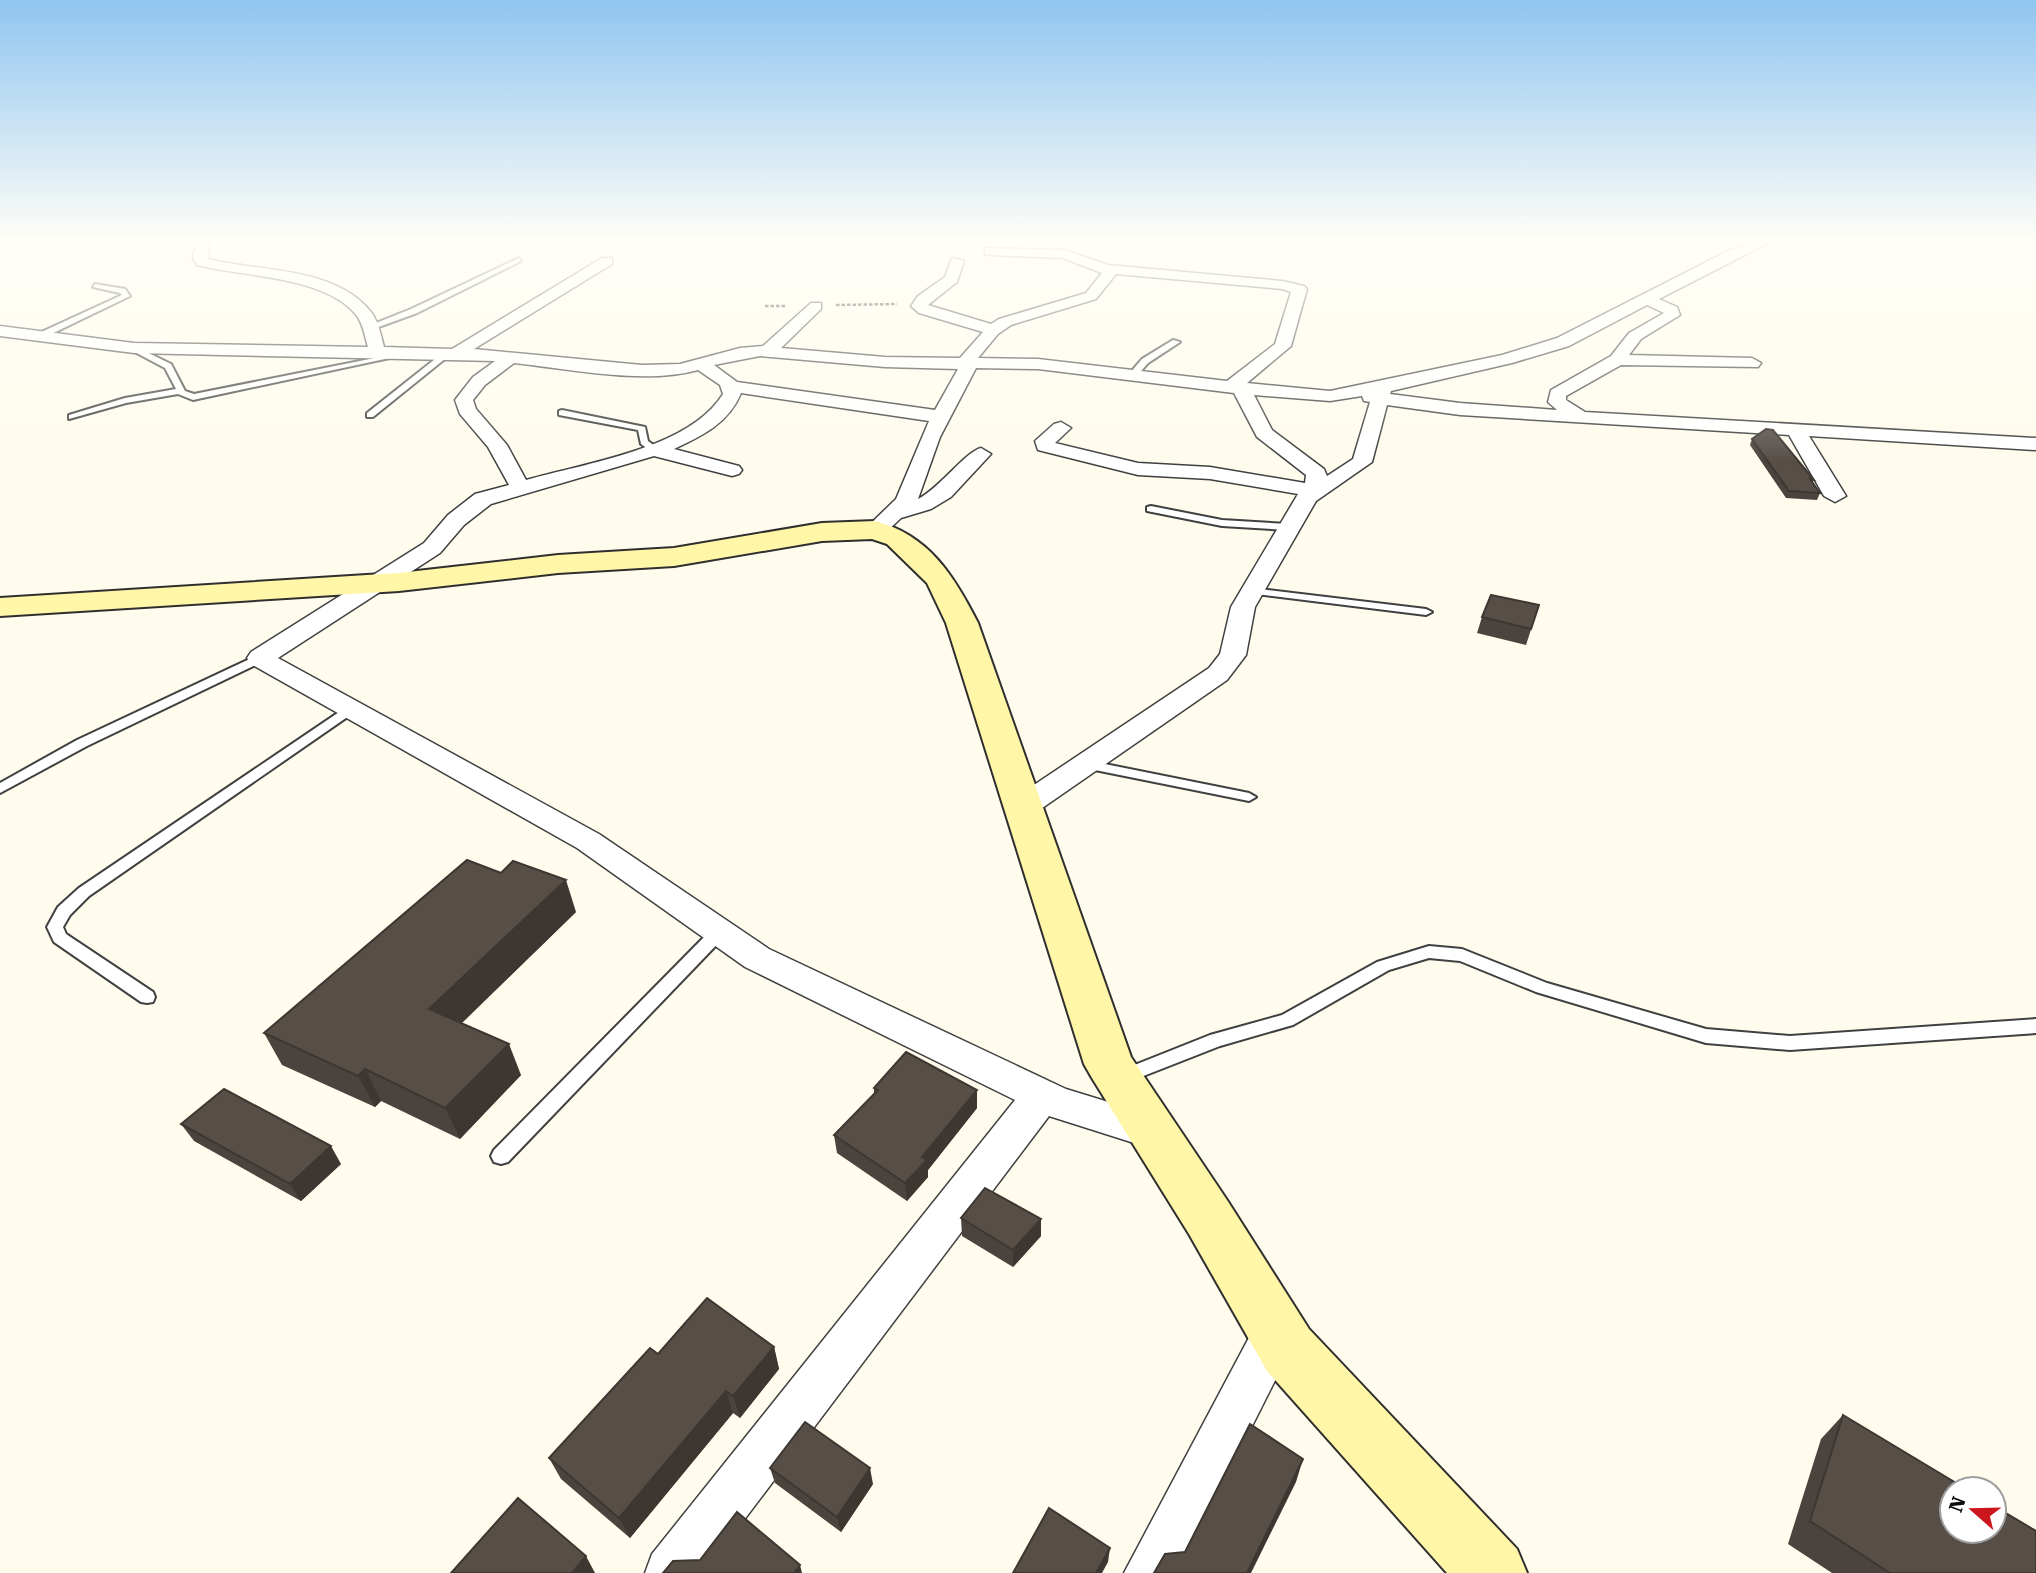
<svg xmlns="http://www.w3.org/2000/svg" width="2036" height="1573" font-family="'Roboto Serif',serif">
<rect width="100%" height="100%" fill="#fffced"/>
<g fill="none" stroke-linecap="round" stroke-linejoin="round">
<defs>
<g id="lane">
<path d="M519,258L521,261L417,313L373,329L366,327L411,309Z"/>
<path d="M95,284L125,289L130,296L43,338H37V334L122,295L120,293L93,287Z"/>
<path d="M1173,340L1180,342L1148,363L1136,377H1130V373L1142,359Z"/>
<path d="M134,346L171,364L185,391L194,394L395,354L399,356L193,400L178,394L126,403L69,419V415L125,398L176,389L165,368L131,350L130,348Z"/>
<path d="M444,352L451,354L373,417H367V413Z"/>
<path d="M562,410L645,427L648,441L660,450L652,452L641,444L638,430L559,415V411Z"/>
<path d="M1151,506L1222,520L1288,524L1293,527L1288,530L1222,526L1147,511V507Z"/>
<path d="M1252,588L1426,609L1432,612L1426,615L1248,593L1246,591Z"/>
<path d="M260,654L266,658L264,661L87,746L0,793V783L77,740Z"/>
<path d="M351,704L356,705L357,708L356,711L89,896L70,915L63,927L66,934L153,992L155,997L153,1002L147,1003L141,1002L54,942L47,927L58,907L79,888Z"/>
<path d="M1085,760L1249,793L1256,797L1249,801L1080,767L1078,764L1080,761Z"/>
<path d="M720,925L726,927L728,931L726,935L508,1162L501,1164L494,1162L491,1156L494,1150L714,927Z"/>
<path d="M1429,946L1462,949L1547,983L1706,1029L1790,1036L2036,1019V1033L1790,1050L1706,1043L1536,992L1460,961L1429,958L1389,970L1293,1025L1220,1046L1123,1084L1117,1082L1114,1077L1117,1072L1210,1035L1282,1015L1377,962Z"/>
</g>
<g id="street">
<path d="M196,242H210L208,259C259,272 334,266 371,312C379,322 381,336 384,347L452,349L602,258H612V264L474,349L642,365L680,364L740,348L763,346L811,303H821V309L781,348L885,357L960,358L983,332L919,313L911,306L918,296L945,277L952,258L964,261L957,282L928,305L991,324L999,319L1086,293L1102,273L1063,258L990,255L985,254V248L1065,250L1108,265L1282,281L1304,286L1307,289L1291,346L1247,383L1330,391L1502,355L1557,338L1724,253L1750,242H1770L1659,299L1677,307L1680,315L1641,339L1629,355L1752,358L1761,363L1758,367L1621,365L1566,396V400L1585,412L2036,438V450L1809,436L1846,496L1835,502L1824,496L1789,435L1460,415L1387,405L1372,462L1316,501L1255,607L1246,655L1227,680L1035,813L1024,816L1013,813L1009,806L1013,799L1209,668L1220,654L1231,607L1298,494L1210,479L1138,475L1038,450L1035,441L1054,424L1061,422L1071,428L1055,443L1138,463L1210,467L1305,483L1306,475L1257,437L1234,393L1038,369L976,368L940,437L918,499C940,488 965,452 981,448L991,454L951,497L931,509L901,518L883,535L875,537L864,530L896,499L929,421L741,393C729,423 702,436 674,449L739,466L742,470L739,474L732,476L654,456L491,504L464,525L440,553L278,658L599,834L769,949L1066,1089L1167,1120L1173,1132L1167,1144L1153,1149L1049,1116L704,1573H645L652,1554L1015,1100L745,967L577,848L251,664L247,658L251,652L424,543L448,515L475,494L509,485L488,447L460,414L455,400L473,377L495,361L134,353L0,336V326L134,343L368,347C365,337 363,324 357,316C327,276 243,277 197,265L193,258ZM1116,274L1282,289L1291,292L1275,344L1227,381L1038,359L978,358L998,334L1011,325L1096,299ZM1647,305L1664,313L1629,333L1611,356L1551,390L1548,402L1557,410L1460,403L1390,394L1391,391L1512,363L1569,346ZM760,356L885,367L958,369L935,410L737,382L714,365ZM514,363C570,369 644,385 698,370L720,385L723,394C689,449 585,463 526,480L507,445L476,409L473,400L485,385ZM1254,395L1330,401L1362,396L1364,401L1370,402L1353,459L1327,476L1324,469L1272,430Z"/>
<path d="M1277,1309L1293,1315L1300,1331L1178,1573H1124L1261,1315Z"/>
</g>
<path id="secondary" d="M875,521C929,535 954,576 978,623L1131,1057L1227,1200L1309,1329L1517,1549L1527,1573H1447L1267,1371L1189,1234L1092,1078L1084,1064L946,623L927,583L887,544L872,539L822,541L674,566L558,573L399,591L0,616V598L399,573L558,555L674,548L822,523Z"/>
</defs>
<use href="#lane" stroke="#404040" stroke-width="4"/>
<use href="#street" stroke="#404040" stroke-width="3"/>
<use href="#secondary" stroke="#2f2f2f" stroke-width="4"/>
<g stroke="#2f2f2f" stroke-width="2.5" stroke-dasharray="3.5 2" stroke-linecap="butt">
<path d="M836,305L897,304"/>
<path d="M765,306H785"/>
</g>
<use href="#lane" fill="#fff" fill-rule="evenodd"/>
<use href="#street" fill="#fff" fill-rule="evenodd"/>
<use href="#secondary" fill="#fff6a8" fill-rule="evenodd"/>
</g>
<g fill="#4b433e">
<path d="M1752,439L1814,480L1812,483L1820,493L1817,500L1786,498L1750,445Z"/>
<path d="M1539,605L1526,645L1477,633L1482,617Z"/>
<path d="M576,912L462,1023L521,1075L460,1139L381,1101L375,1107L282,1065L264,1033Z"/>
<path d="M874,1088L977,1108L928,1170V1177L907,1201L837,1153L834,1135L874,1094Z"/>
<path d="M181,1124L341,1164L301,1201L194,1141Z"/>
<path d="M961,1218L1041,1219V1236L1013,1267L962,1236Z"/>
<path d="M774,1347L779,1369L740,1418L733,1413L630,1538L561,1479L549,1458L658,1354Z"/>
<path d="M1843,1415L2036,1573H1832L1788,1544L1821,1439Z"/>
<path d="M770,1468L873,1484L841,1532L775,1483Z"/>
</g>
<g fill="#3d3732">
<path d="M566,880L576,912L443,1041L429,1009Z"/>
<path d="M509,1044L521,1075L460,1139L445,1108Z"/>
<path d="M365,1069L381,1101L375,1107L358,1076Z"/>
<path d="M977,1090V1108L928,1170V1177L907,1201L905,1183L922,1157Z"/>
<path d="M331,1146L341,1164L301,1201L290,1184Z"/>
<path d="M1041,1219V1236L1013,1267V1250Z"/>
<path d="M774,1347L779,1369L740,1418L733,1396Z"/>
<path d="M726,1391L733,1413L630,1538L619,1518Z"/>
<path d="M1303,1459L1296,1482L1251,1573H1247Z"/>
<path d="M870,1468L873,1484L841,1532L837,1517Z"/>
<path d="M1110,1548L1108,1562L1102,1573H1096Z"/>
<path d="M586,1556L595,1573H572Z"/>
<path d="M800,1565L802,1573H794Z"/>
</g>
<g fill="#574e48" stroke="#3d3732" stroke-width="2">
<path d="M1766,429L1773,430L1814,480L1810,479L1820,493L1789,491L1752,439Z"/>
<path d="M1491,595L1539,605L1531,629L1482,617Z"/>
<path d="M467,860L501,873L513,861L566,880L429,1009L509,1044L445,1108L365,1069L358,1076L264,1033Z"/>
<path d="M906,1052L977,1090L922,1157L927,1160L905,1183L834,1135L878,1090L874,1088Z"/>
<path d="M224,1089L331,1146L290,1184L181,1124Z"/>
<path d="M985,1188L1041,1219L1013,1250L961,1218Z"/>
<path d="M707,1298L774,1347L733,1396L726,1391L619,1518L549,1458L650,1348L658,1354Z"/>
<path d="M1843,1415L1966,1489H1952V1531H1994V1506L2036,1531V1573H1890L1810,1521Z"/>
<path d="M805,1422L870,1468L837,1517L770,1468Z"/>
<path d="M1250,1424L1303,1459L1247,1573H1154L1165,1554L1185,1552Z"/>
<path d="M518,1498L586,1556L572,1573H451Z"/>
<path d="M1049,1508L1110,1548L1096,1573H1013Z"/>
<path d="M737,1512L800,1565L794,1573H663L673,1561L700,1560Z"/>
</g>
<linearGradient id="sky" x2="0" y2="1"><stop stop-color="#8fc5f0"/><stop offset="0.52" stop-color="#fffef7"/><stop offset="1" stop-color="#fffef7" stop-opacity="0"/></linearGradient>
<rect width="2036" height="462" fill="url(#sky)"/>
<g transform="translate(1973 1510) rotate(290)"><circle r="33" fill="#ffffff" stroke="#9e9e9e" stroke-width="2"/>
<path d="M0-5L12 26L0 18L-12 26Z" fill="#cc161d"/>
<text y="-10" font-size="19" font-weight="bold" text-anchor="middle" fill="#0d0d0d">N</text>
</g>
</svg>
